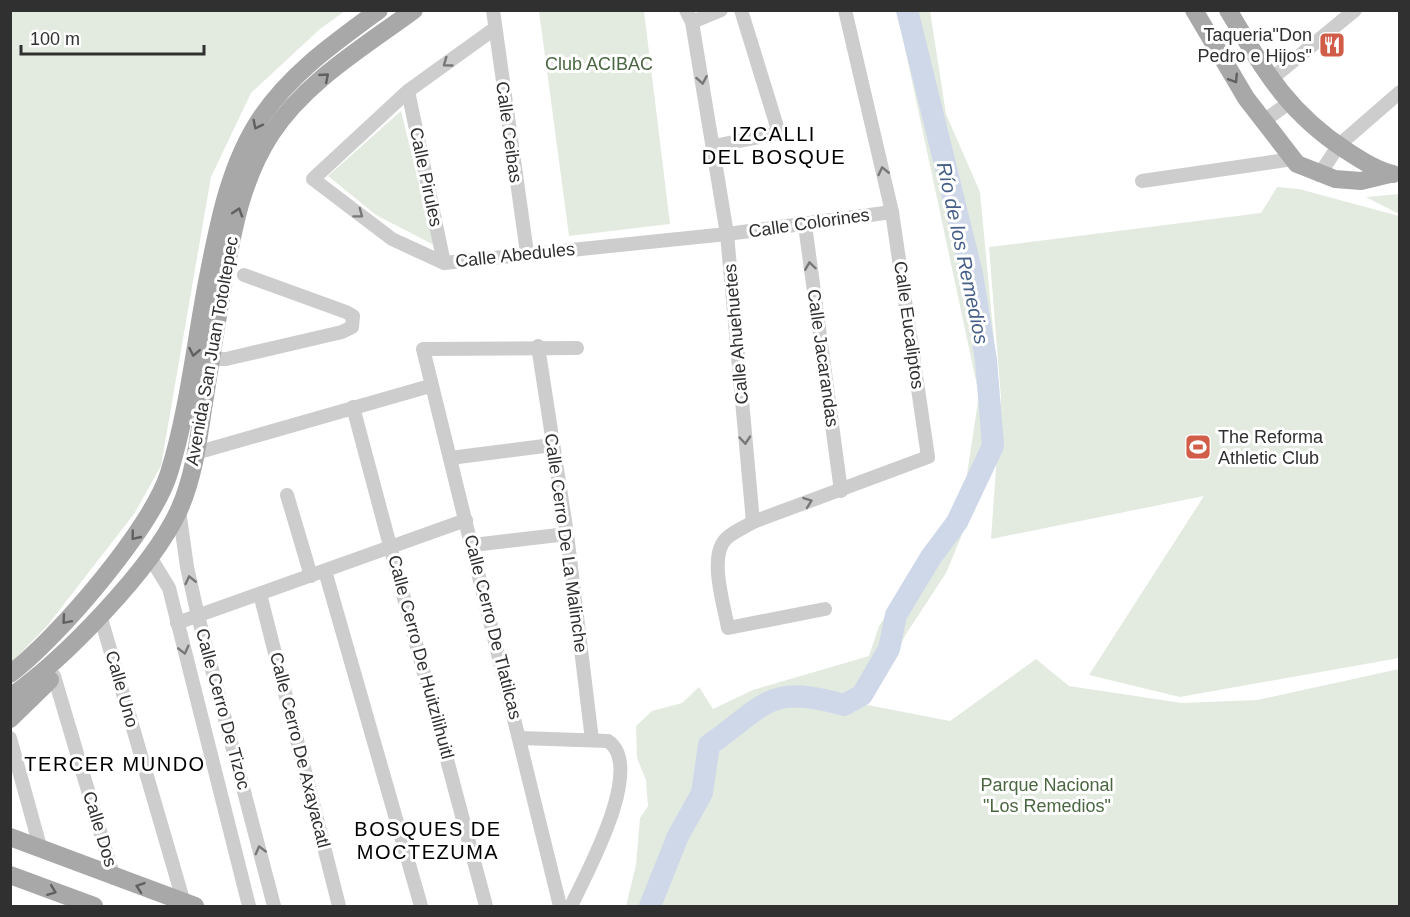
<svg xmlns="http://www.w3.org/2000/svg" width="1410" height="917" font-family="Arial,sans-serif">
<rect width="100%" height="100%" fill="#fff"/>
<g fill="#e3ebe0">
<path d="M11,11H345L320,29L251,93L211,177L161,466L134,514L47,626L11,663Z"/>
<path d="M539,11H644L670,224L569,236Z"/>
<path d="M897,11H930L946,114L980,192L995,351V456L946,573L906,634L887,671L852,702L950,721L1036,659L1069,686L1182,703L1257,700L1399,669V906H626L636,865L640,818L648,806L646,780L637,758L636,726L652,711L682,703L699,687L713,709L753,690L869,656L879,626L907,585L965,487L979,395Z"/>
<path d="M401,111L434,245L376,215L328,176Z"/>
<path d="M1277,187L1299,189L1399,216V658L1180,697L1089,675L1204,496L991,539L1001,398L989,247L1261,213Z"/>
<path d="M1399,194V214L1366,197Z"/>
</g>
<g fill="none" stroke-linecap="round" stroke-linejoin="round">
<path stroke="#ced8e9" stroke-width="22" d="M650,906L678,836L702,793L709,745C766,705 769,683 844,705L862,695L889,649L896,615L931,557L957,522L993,446L986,360L972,274L907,10"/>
<g stroke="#cdcdcd" stroke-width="14">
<path d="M493,10L527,253"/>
<path d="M686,10L692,22L727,234L753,522"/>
<path d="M692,22L721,10"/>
<path d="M494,29L408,91L313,179L392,239L444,263L727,234L892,212"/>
<path d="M1270,80L1355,10"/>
<path d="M408,91L444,263"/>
<path d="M1262,122L1289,103"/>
<path d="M714,146L779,133L741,10"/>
<path d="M1319,175L1339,145L1400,92"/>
<path d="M1142,181L1293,159"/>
<path d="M805,225L841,491"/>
<path d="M538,346L567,534L592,740"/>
<path d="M211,359H226L342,332L352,327L353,316L346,312L244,275"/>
<path d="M353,407L486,906"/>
<path d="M196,453L430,386"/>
<path d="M450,458L552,445"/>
<path d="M287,495L311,576"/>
<path d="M179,510L187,567L198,616L274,906"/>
<path d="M473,545L567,534"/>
<path d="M150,557L169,588L249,906"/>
<path d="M325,571L421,906"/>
<path d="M260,594L339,906"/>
<path d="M825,609L728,628C724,605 707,553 728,537C735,531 745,527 753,522L928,457L892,212L845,10"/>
<path d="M100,615L184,903"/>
<path d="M177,623L466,520"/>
<path d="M54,676L114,878"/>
<path d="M10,738L41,850"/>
<path d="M520,738L608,741C646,767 586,874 571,906"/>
<path d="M560,906L423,349L577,348"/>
</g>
<g stroke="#a8a8a8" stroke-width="18">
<path d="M1194,10L1246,98L1297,164L1335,179L1361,181L1390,174"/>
<path d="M1228,10C1264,70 1287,112 1347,151C1361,160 1376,170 1393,174"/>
<path d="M10,674C57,639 152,528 169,473C188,412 195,345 207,282C218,226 229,164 262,116C293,71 336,42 379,10"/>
<path d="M10,697C63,660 152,569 179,510C193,479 198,443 203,409C209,372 215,335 221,297C231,241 239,183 271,134C306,81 364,47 414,10"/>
<path d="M10,719L50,680"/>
<path d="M10,837L195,906"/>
<path d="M10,875L94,906"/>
</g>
</g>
<defs><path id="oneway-chevron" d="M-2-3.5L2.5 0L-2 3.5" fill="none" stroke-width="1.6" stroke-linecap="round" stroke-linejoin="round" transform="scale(1.5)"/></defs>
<g stroke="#777">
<use href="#oneway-chevron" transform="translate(447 63) rotate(144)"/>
<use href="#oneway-chevron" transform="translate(702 80) rotate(80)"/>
<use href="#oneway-chevron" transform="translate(883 171) rotate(-103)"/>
<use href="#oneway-chevron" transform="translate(359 214) rotate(37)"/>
<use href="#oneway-chevron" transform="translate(810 266) rotate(-98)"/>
<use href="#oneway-chevron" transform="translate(745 440) rotate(85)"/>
<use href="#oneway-chevron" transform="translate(808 502) rotate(-20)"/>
<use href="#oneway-chevron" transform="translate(190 580) rotate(-103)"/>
<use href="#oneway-chevron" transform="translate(184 650) rotate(76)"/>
<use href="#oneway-chevron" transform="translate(260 850) rotate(-105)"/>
</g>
<g stroke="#606060">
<use href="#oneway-chevron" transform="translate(325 77) rotate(-41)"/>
<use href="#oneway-chevron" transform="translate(1234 79) rotate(58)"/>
<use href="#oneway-chevron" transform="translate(257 125) rotate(117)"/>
<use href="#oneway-chevron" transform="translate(238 212) rotate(-72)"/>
<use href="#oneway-chevron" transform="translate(194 352) rotate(101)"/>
<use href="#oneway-chevron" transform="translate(135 536) rotate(129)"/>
<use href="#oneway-chevron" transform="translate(66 620) rotate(131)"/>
<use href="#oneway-chevron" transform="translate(140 887) rotate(-161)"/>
<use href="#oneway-chevron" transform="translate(52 891) rotate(21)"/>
</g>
<defs>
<symbol id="restaurant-square" viewBox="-11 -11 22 22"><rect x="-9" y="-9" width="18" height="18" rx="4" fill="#d15d48" stroke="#fff"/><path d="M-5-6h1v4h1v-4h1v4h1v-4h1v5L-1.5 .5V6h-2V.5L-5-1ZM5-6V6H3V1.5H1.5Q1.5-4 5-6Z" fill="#fff"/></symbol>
<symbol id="stadium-square" viewBox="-11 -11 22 22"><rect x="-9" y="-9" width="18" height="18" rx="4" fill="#d15d48" stroke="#fff"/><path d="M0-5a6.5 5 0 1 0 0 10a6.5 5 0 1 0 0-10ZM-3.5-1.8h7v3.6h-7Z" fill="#fff"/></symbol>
</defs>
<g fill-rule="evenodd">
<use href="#restaurant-square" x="1317" y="30" width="30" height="30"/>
<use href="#stadium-square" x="1183" y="432" width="30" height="30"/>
</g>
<g text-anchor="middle" stroke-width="6" stroke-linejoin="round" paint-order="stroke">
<g font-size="18" fill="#303030" stroke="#fff" text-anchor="end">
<text x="1312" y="41">Taqueria"Don<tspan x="1312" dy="21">Pedro e Hijos"</tspan></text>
<text x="1218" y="443" text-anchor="start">The Reforma<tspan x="1218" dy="21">Athletic Club</tspan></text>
</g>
<g font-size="18" fill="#4b6742" stroke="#fff">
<text x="599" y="70">Club ACIBAC</text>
<text x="1047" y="791">Parque Nacional<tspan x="1047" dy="21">"Los Remedios"</tspan></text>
</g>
<g font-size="18" fill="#303030" stroke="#fff">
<text transform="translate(509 132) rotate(82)" y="6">Calle Ceibas</text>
<text transform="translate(426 177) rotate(78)" y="6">Calle Pirules</text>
<text transform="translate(809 223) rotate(-8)" y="6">Calle Colorines</text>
<text transform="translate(515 255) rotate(-6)" y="6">Calle Abedules</text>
<text transform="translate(909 325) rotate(82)" y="6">Calle Eucaliptos</text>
<text transform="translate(736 334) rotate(-95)" y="6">Calle Ahuehuetes</text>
<text transform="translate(212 351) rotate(-80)" y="6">Avenida San Juan Totoltepec</text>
<text transform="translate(823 358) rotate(82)" y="6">Calle Jacarandas</text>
<text transform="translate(566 543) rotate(82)" y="6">Calle Cerro De La Malinche</text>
<text transform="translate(493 627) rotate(76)" y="6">Calle Cerro De Tlatilcas</text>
<text transform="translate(421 657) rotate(75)" y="6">Calle Cerro De Huitzilihuitl</text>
<text transform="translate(122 689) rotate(74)" y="6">Calle Uno</text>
<text transform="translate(223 709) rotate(75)" y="6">Calle Cerro De Tizoc</text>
<text transform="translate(300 750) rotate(76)" y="6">Calle Cerro De Axayacatl</text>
<text transform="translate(100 829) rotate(73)" y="6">Calle Dos</text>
</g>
<g font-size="20" letter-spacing="1.5" fill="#000" stroke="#fff">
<text x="774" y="141">IZCALLI<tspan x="774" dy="23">DEL BOSQUE</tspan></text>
<text x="115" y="771">TERCER MUNDO</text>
<text x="428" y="836">BOSQUES DE<tspan x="428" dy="23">MOCTEZUMA</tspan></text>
</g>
<g font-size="20" font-style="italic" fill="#476089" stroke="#fff">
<text transform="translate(963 253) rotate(78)" y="7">Río de los Remedios</text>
</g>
</g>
<rect width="1410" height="917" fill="none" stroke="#303030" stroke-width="24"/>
<path d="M21 45v9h183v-9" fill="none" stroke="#303030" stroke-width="3"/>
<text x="30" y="45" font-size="18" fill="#303030" stroke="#ffffff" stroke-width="4.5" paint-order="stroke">100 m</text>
</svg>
